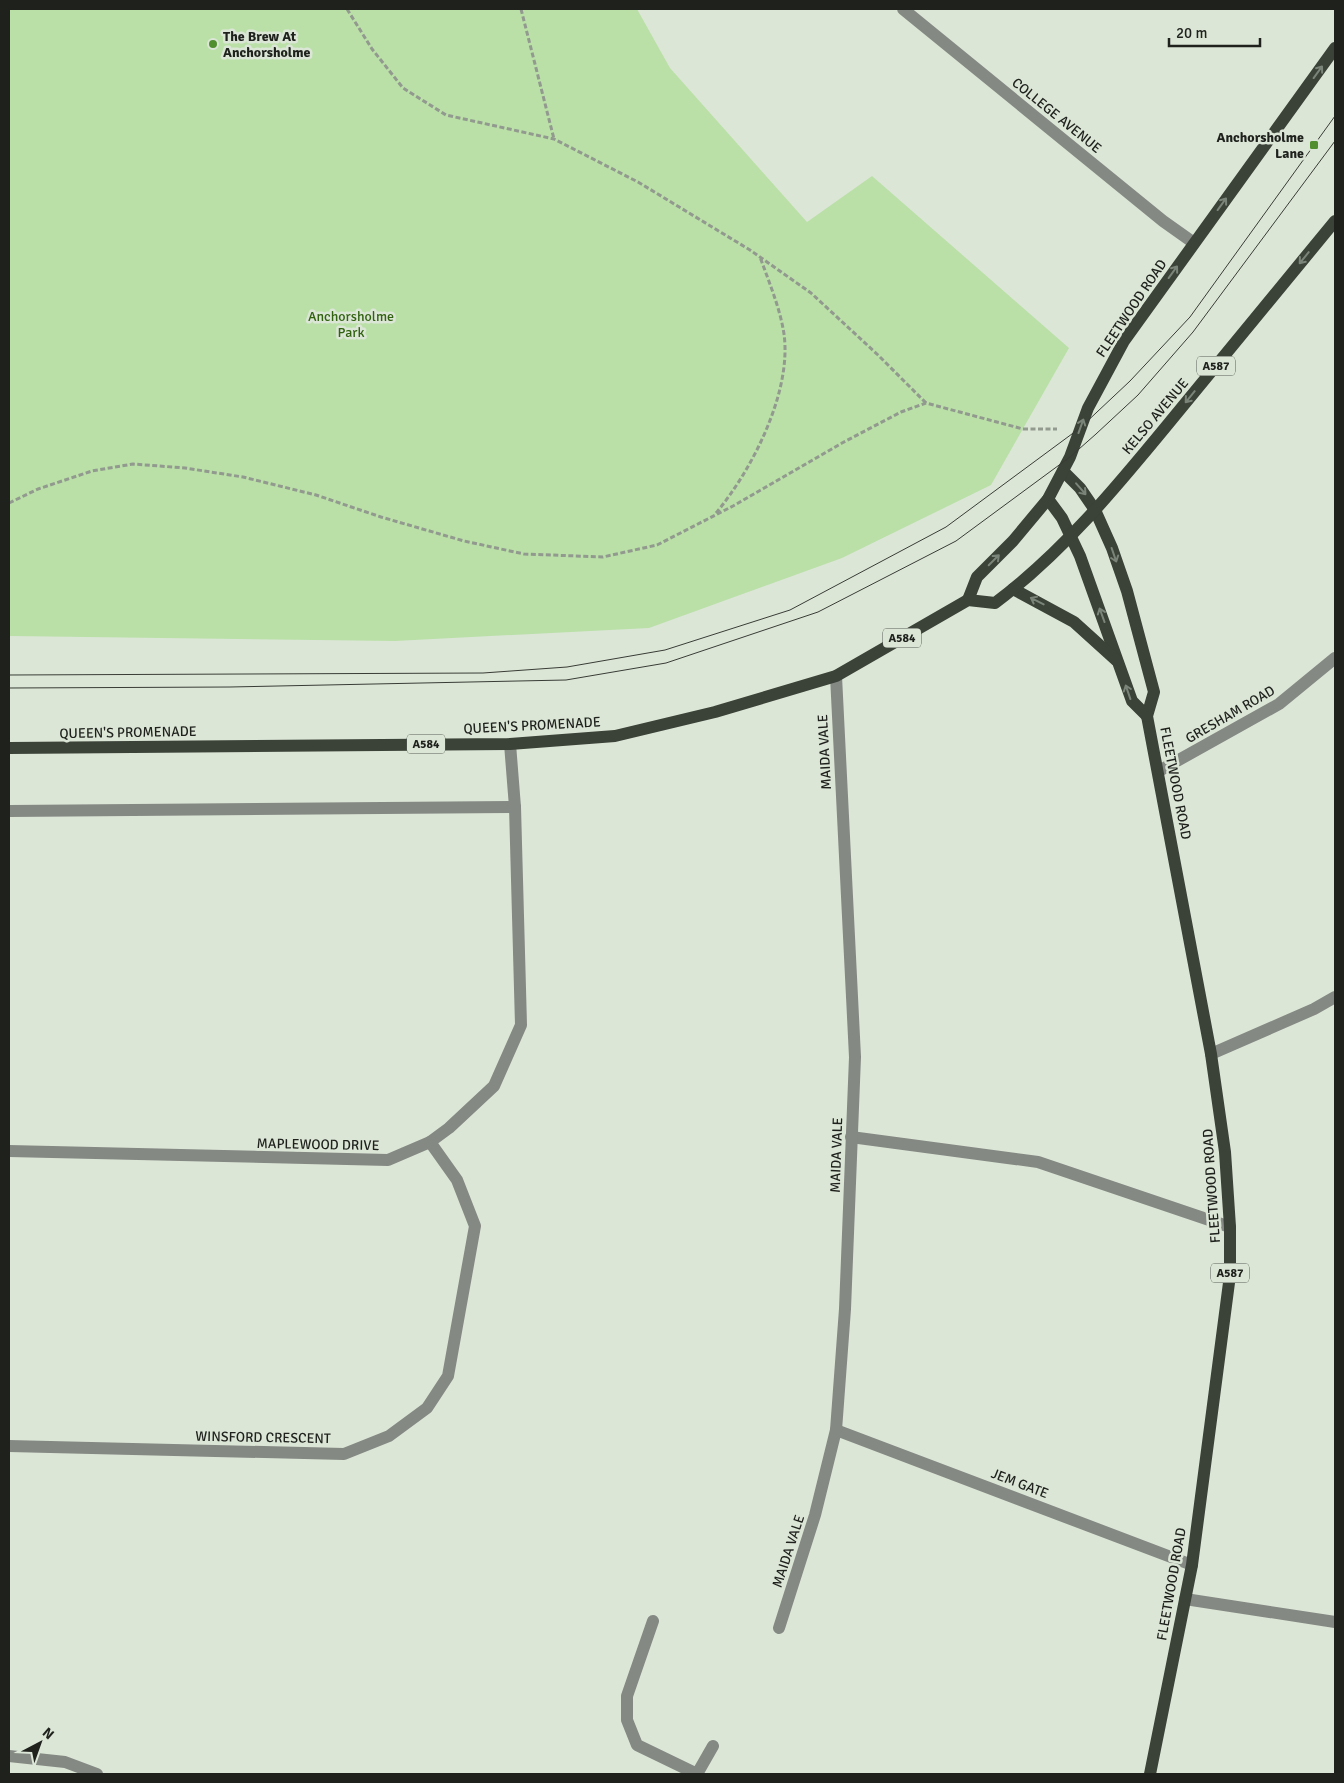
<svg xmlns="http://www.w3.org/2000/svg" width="1344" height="1783" font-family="Signika,sans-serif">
<rect width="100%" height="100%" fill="#dce6d7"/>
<path fill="#bae0a8" d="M9,9H637L670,68L807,222L872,176L1069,348L991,485L842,558L649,628L395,641L9,636Z"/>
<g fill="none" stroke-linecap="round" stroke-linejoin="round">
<g stroke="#92998e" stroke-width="3" stroke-dasharray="5 2.5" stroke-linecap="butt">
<path d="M347,9L372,49L403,88L446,115L554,139L638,182L750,250L811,293L878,355L926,403"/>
<path d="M521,9L554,139"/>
<path d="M9,503L38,489L92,471L133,464L185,468L243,477L316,495L381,517L464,541L524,554L603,557L657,545L733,506L842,443L901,412L926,403L1023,429H1057"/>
<path d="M716,513C752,470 792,392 784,334C780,308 769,282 760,257"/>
</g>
<g stroke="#858983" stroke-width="12">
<path d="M851,1137L1038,1162L1230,1227"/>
<path d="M653,1621L627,1696V1720L637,1745L697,1774"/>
</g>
<g stroke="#858983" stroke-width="12">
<path d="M903,9L1163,221L1194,243"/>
<path d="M1159,771L1279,704L1335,658"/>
<path d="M9,811L515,807"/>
<path d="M1211,1054L1314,1009L1335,997"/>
<path d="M9,1151L388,1160L430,1142L449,1128L494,1086L521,1025L515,807L510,744"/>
<path d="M836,1430L1192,1565"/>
<path d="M9,1446L344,1454L389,1436L427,1408L448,1376L475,1226L457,1180L430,1142"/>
<path d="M1185,1599L1335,1622"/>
<path d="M779,1628L815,1515L836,1430L845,1309L855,1057L836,676"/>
<path d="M9,1756L65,1762L97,1774"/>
<path d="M697,1774L713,1746"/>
</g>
<g stroke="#3b4238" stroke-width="12">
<path d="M1063,471L1080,488L1095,510L1112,548L1127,591L1154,692L1147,716L1211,1054L1225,1152L1230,1227V1275L1192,1565L1150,1774"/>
<path d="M1048,499L1062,518L1080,556L1132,701L1147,716"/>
<path d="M1013,589L1074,622L1116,660"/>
<path d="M968,600L977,577L1013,541L1048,499L1070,457L1088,408L1124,341L1335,48"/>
<path d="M9,748L510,744L615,736L715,712L836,676L968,600L995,603C1066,550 1122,480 1178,412C1231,348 1283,284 1335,221"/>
</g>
<g stroke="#383c35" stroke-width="1">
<path d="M9,675L483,673L567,667L665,650L790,610L946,527L1080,428L1130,381L1190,317L1335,116"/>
<path d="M9,688L230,687L566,680L666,663L818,612L956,541L1070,457L1096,434L1138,395L1193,332L1335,141"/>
</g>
</g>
<defs><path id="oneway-shaft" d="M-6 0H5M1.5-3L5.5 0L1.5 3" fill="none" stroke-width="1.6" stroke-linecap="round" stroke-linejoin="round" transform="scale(1.25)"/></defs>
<g stroke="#7b8478">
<use href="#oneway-shaft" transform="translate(1318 72) rotate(-54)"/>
<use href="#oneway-shaft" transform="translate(1222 204) rotate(-54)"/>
<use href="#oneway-shaft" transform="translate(1304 258) rotate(129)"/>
<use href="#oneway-shaft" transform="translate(1173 272) rotate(-54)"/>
<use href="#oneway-shaft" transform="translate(1190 397) rotate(129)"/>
<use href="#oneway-shaft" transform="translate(1081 426) rotate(-70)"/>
<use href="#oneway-shaft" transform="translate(1081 489) rotate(49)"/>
<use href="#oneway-shaft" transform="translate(1114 555) rotate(71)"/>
<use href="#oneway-shaft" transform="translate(994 560) rotate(-45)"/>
<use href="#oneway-shaft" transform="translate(1037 601) rotate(-153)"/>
<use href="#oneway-shaft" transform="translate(1102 615) rotate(-110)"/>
<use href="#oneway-shaft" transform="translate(1128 692) rotate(-109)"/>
</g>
<g fill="#508e2e" stroke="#dce6d7" stroke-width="2">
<circle cx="213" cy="44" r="5"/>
<rect x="1309" y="140" width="10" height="10" rx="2.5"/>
</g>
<g text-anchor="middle" stroke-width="5" stroke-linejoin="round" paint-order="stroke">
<g fill="#dce6d7" stroke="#575c54" stroke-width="1">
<rect x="1197" y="356.5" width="38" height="19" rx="4"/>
<rect x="883" y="628.5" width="38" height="19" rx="4"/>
<rect x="407" y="734.5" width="38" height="19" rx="4"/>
<rect x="1211" y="1263.5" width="38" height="19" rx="4"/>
</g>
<g font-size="12" font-weight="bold" fill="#1e211c">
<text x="1216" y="370">A587</text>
<text x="902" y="642">A584</text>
<text x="426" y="748">A584</text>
<text x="1230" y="1277">A587</text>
</g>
<g font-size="14" font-weight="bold" fill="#1e211c" stroke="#dce6d7" text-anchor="start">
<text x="223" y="41">The Brew At<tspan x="223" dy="16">Anchorsholme</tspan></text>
<text x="1304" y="142" text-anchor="end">Anchorsholme<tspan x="1304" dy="16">Lane</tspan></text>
</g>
<g font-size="14" fill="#1e211c" stroke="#dce6d7">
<text transform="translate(1057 115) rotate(39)" y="5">COLLEGE AVENUE</text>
<text transform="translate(1131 308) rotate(-56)" y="5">FLEETWOOD ROAD</text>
<text transform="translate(1155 416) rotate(-50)" y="5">KELSO AVENUE</text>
<text transform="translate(1230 714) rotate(-30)" y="5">GRESHAM ROAD</text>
<text transform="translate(532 725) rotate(-3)" y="5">QUEEN'S PROMENADE</text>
<text transform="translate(128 732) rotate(-1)" y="5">QUEEN'S PROMENADE</text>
<text transform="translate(824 752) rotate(-93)" y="5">MAIDA VALE</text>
<text transform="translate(1176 783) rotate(79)" y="5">FLEETWOOD ROAD</text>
<text transform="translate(318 1144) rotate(1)" y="5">MAPLEWOOD DRIVE</text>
<text transform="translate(836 1155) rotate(-88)" y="5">MAIDA VALE</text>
<text transform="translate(1211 1186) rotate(-94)" y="5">FLEETWOOD ROAD</text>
<text transform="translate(263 1437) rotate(1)" y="5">WINSFORD CRESCENT</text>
<text transform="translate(1020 1483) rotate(21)" y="5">JEM GATE</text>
<text transform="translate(788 1551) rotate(-72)" y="5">MAIDA VALE</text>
<text transform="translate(1171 1584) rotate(-80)" y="5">FLEETWOOD ROAD</text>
</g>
<g font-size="14" fill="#316210" stroke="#dce6d7">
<text x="351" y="321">Anchorsholme<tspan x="351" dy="16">Park</tspan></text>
</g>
</g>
<rect width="1344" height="1783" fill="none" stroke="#1e211c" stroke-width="20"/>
<g transform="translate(40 1743) rotate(41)" stroke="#dce6d7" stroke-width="4" paint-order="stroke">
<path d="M0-4L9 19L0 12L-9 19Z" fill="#1e211c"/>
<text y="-8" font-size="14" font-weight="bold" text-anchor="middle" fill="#1e211c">N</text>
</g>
<path d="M1169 38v8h91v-8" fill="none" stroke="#1e211c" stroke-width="2.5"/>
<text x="1176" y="38" font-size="15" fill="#1e211c" stroke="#dce6d7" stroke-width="4" paint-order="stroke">20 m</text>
</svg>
